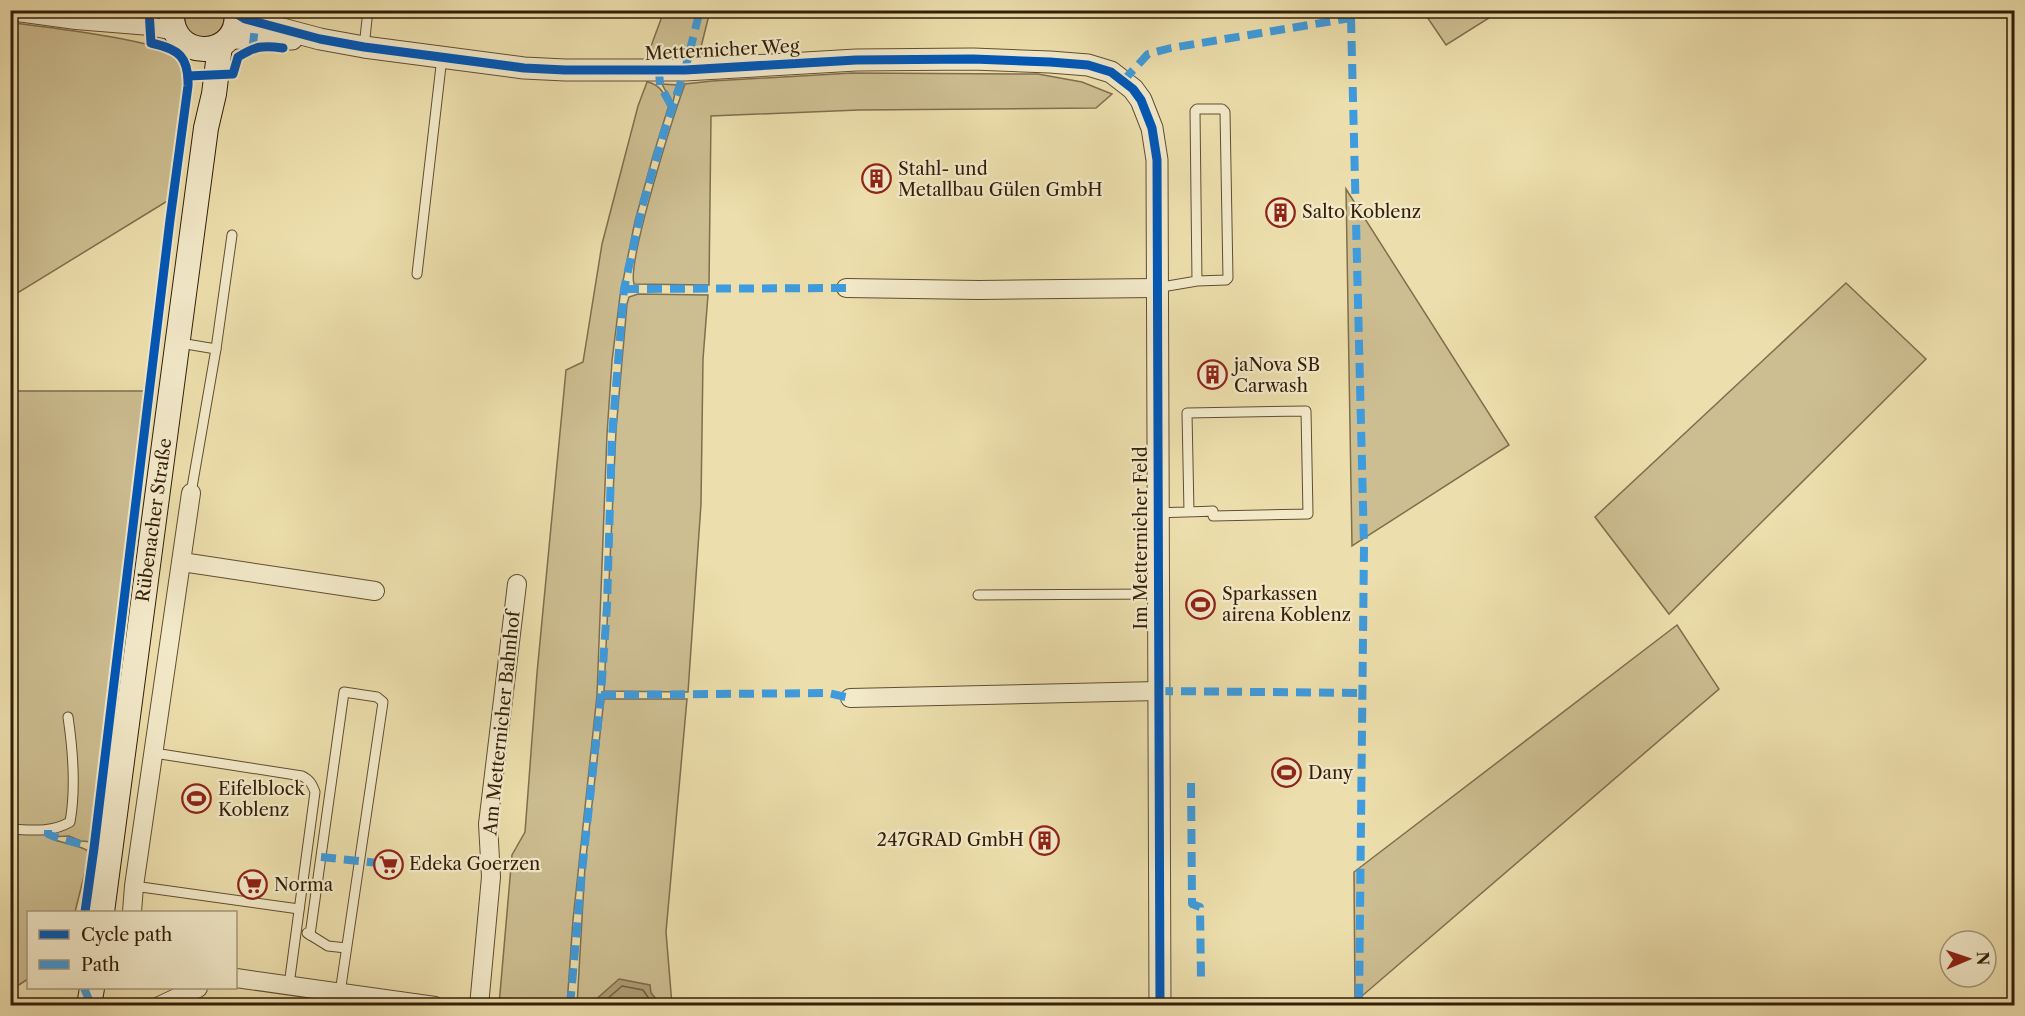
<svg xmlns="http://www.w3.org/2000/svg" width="2025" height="1016" font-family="'Libre Caslon Text',serif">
<rect width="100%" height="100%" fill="#eddfad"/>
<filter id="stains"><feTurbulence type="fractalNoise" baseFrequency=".00333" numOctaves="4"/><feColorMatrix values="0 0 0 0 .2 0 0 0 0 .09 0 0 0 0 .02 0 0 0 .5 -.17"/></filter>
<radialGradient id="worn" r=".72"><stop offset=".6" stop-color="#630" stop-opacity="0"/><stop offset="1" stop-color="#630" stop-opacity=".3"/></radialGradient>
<g fill="#cdbe91" stroke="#806e4d" stroke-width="1.5">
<path d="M185,11H224C230,46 178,45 185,11Z"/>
<path d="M664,11H710L701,47L704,55L638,63L647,57Z"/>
<path d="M1423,11H1500L1446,45Z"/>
<path d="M14,23C44,27 159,40 176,56C186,65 185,78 185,90L169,200L11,297L10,25Z"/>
<path d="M852,73L1038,74L1082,82L1112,94L1096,108L859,110L711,116L709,285L634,284C627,261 674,114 685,84L712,81Z"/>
<path d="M647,82C660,84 665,95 669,105L653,156L635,221L620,296L612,361L607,434L597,695L573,920L567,1005H499L512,855L525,832L537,673L566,370L583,362L602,244L638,106Z"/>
<path d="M662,84L677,85L673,102L671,101Z"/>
<path d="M1346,189L1509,445L1352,546Z"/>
<path d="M1846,283L1926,359L1669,614L1595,517Z"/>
<path d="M638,294L708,295L703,359L701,504L688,692L604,691L616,430L627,304L629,297Z"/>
<path d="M11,391H145L92,842L81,841L69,836L48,837C61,844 76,843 90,852L75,912H28V979L11,990Z"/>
<path d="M1677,625L1719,689L1355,1002L1354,872Z"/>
<path d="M604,699H687L666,932L672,1005H661L651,993L593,1002V1005L577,1006L585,866Z"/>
</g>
<path fill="#ad9d75" stroke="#7c6a4a" stroke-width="1.5" d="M619,979L650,985L651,993L661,1005H593V1002Z"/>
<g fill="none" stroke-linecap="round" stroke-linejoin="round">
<path stroke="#705e3f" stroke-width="1.5" d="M599,1006L622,986L643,990L654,1006"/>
<defs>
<g id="service">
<path d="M364,47L368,10"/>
<path d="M417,274L442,57"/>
<path d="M1156,288L1197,281L1226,280L1228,278L1225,112L1222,109H1197L1195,111L1197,281"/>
<path d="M180,343L216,349"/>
<path d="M191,493L216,349L232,235"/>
<path d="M1158,513C1176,512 1195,512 1213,511V516L1308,514L1306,411L1187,413L1189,512"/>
<path d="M978,595L1158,594"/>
<path d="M154,753L302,776C310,780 312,784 315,792L289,985"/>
<path d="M10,829C31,830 51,833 70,822C76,789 73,751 68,717"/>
<path d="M134,886L299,909"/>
<path d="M307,933L328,946L346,948"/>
<path d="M310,935L344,692L377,697L383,702L340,993"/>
</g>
<g id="minor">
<path d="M143,10H150"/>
<path d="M10,11L76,20L150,26L174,31"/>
<path d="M846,288L979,290L1156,288"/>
<path d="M182,562L375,591"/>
<path d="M850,698L1158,691"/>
<path d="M132,912L134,886L191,493"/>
<path d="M236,978L435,1006"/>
<path d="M159,1006L198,988"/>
<path d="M479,1006L491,877L488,824L517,584"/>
</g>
<g id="tertiary">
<path d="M237,14L245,19L320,39L364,47L524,68L565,70H685L856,60L973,59L1050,62L1088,65L1111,72L1133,89L1141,100L1152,128L1157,160L1160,1006"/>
<path d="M229,38L292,39"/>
</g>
<g id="secondary">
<path d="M172,10C168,65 244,59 236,10"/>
<path d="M102,912L206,128L214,94L220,46"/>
<path d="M89,1006L92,988"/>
</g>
</defs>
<use href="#service" stroke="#614e32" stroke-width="11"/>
<use href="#minor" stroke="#614e32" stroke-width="20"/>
<use href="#tertiary" stroke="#614e32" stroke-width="23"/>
<use href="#secondary" stroke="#321e09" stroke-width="26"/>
<use href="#service" stroke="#f3eaca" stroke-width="9"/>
<use href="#minor" stroke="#f3eaca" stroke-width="18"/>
<use href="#tertiary" stroke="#f3eaca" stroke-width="21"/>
<use href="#secondary" stroke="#f3eaca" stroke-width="24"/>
<g stroke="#3e9bdd" stroke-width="8" stroke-dasharray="15 8" stroke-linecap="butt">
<path d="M1351,18L1364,546L1359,1006"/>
<path d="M254,48L253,44L256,19"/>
<path d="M659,70L660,85L672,107"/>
<path d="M1123,81L1148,54L1171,48L1351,18L1379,10"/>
<path d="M624,289L846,288"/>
<path d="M1158,691L1363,693"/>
<path d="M601,695L828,693L850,698"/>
<path d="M1191,783L1192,904L1200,907L1201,978"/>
<path d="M48,830V834C60,840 80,843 94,848"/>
<path d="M321,857L378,863"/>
<path d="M84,988L90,1002"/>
<path d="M490,1006L495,1003L530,1006"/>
<path d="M570,1006L582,872L601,695L607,606L612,436L624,289L642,207L663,135L685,70L700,10"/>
</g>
<defs>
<g id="cycleway">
<path d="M237,14L245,19L320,39L364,47L524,68L565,70H685L856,60L973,59L1050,62L1088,65L1111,72L1133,89L1141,100L1152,128L1157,160L1160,1006"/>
<path d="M188,76L233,74L238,57C256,46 262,45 283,48"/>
<path d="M85,912L94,848L170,220L188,86C189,57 179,49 151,43L149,10"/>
</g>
</defs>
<use href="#cycleway" stroke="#f3eaca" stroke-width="13"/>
<use href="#cycleway" stroke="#0057b8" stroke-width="9"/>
</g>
<defs>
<symbol id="building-ring" viewBox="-11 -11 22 22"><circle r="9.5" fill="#f3eaca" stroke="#8f2418" stroke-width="1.5"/><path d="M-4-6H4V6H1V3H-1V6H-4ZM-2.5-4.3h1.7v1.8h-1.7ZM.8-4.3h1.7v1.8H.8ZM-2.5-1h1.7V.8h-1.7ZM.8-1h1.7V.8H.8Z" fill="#8f2418"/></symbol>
<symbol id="stadium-ring" viewBox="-11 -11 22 22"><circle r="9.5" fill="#f3eaca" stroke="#8f2418" stroke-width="1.5"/><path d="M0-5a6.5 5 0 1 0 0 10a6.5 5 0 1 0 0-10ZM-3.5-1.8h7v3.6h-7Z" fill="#8f2418"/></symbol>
<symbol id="supermarket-ring" viewBox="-11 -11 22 22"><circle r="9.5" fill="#f3eaca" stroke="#8f2418" stroke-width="1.5"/><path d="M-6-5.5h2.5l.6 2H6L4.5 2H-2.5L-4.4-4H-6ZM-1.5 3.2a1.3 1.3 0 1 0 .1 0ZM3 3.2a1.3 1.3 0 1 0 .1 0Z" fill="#8f2418"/></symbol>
</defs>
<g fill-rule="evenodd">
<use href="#building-ring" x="860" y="162" width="33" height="33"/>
<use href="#building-ring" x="1264" y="196" width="33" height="33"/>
<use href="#building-ring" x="1196" y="358" width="33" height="33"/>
<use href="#stadium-ring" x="1184" y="588" width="33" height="33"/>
<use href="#stadium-ring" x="1270" y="756" width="33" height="33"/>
<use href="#stadium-ring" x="180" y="782" width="33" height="33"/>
<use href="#building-ring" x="1028" y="824" width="33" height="33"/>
<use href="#supermarket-ring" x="372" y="848" width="33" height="33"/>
<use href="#supermarket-ring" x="236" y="868" width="33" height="33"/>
</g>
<g text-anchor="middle" stroke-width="4.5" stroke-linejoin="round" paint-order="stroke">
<g font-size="18" fill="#321e09" stroke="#f3eaca">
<text transform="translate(722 50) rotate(-3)" y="6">Metternicher Weg</text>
<text transform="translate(154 520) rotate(-82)" y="6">Rübenacher Straße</text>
<text transform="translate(1141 538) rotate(-90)" y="6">Im Metternicher Feld</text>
<text transform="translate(502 723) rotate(-84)" y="6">Am Metternicher Bahnhof</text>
</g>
<g font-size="18" fill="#321e09" stroke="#f3eaca" text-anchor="start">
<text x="898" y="175">Stahl- und<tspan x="898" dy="21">Metallbau Gülen GmbH</tspan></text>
<text x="1302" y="218">Salto Koblenz</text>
<text x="1234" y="371">jaNova SB<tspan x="1234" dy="21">Carwash</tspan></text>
<text x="1222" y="600">Sparkassen<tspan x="1222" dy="21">airena Koblenz</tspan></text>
<text x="1308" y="779">Dany</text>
<text x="218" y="795">Eifelblock<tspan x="218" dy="21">Koblenz</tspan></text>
<text x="1024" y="846" text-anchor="end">247GRAD GmbH</text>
<text x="409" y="870">Edeka Goerzen</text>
<text x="274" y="891">Norma</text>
</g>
</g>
<rect width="2025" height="1016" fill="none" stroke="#eddfad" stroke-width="36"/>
<rect x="12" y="12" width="2001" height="992" fill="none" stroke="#321e09" stroke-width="3"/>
<rect x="18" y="18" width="1989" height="980" fill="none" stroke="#321e09" stroke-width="1.5"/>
<rect x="27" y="911" width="210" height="78" fill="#f3eaca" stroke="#a6987d" stroke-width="1.5"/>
<rect x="39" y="930" width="30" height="9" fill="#0057b8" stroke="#a6987d" stroke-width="1.5"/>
<text x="81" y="941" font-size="18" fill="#321e09">Cycle path</text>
<rect x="39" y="960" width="30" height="9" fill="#3e9bdd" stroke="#a6987d" stroke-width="1.5"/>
<text x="81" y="971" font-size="18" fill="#321e09">Path</text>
<g transform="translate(1968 959) rotate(88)"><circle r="28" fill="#f3eaca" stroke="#a6987d" stroke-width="1.5"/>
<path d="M0-4.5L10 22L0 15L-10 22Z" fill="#8f2418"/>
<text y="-9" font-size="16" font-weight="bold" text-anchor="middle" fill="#321e09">N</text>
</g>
<rect width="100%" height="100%" filter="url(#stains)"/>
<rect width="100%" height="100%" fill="url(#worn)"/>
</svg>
